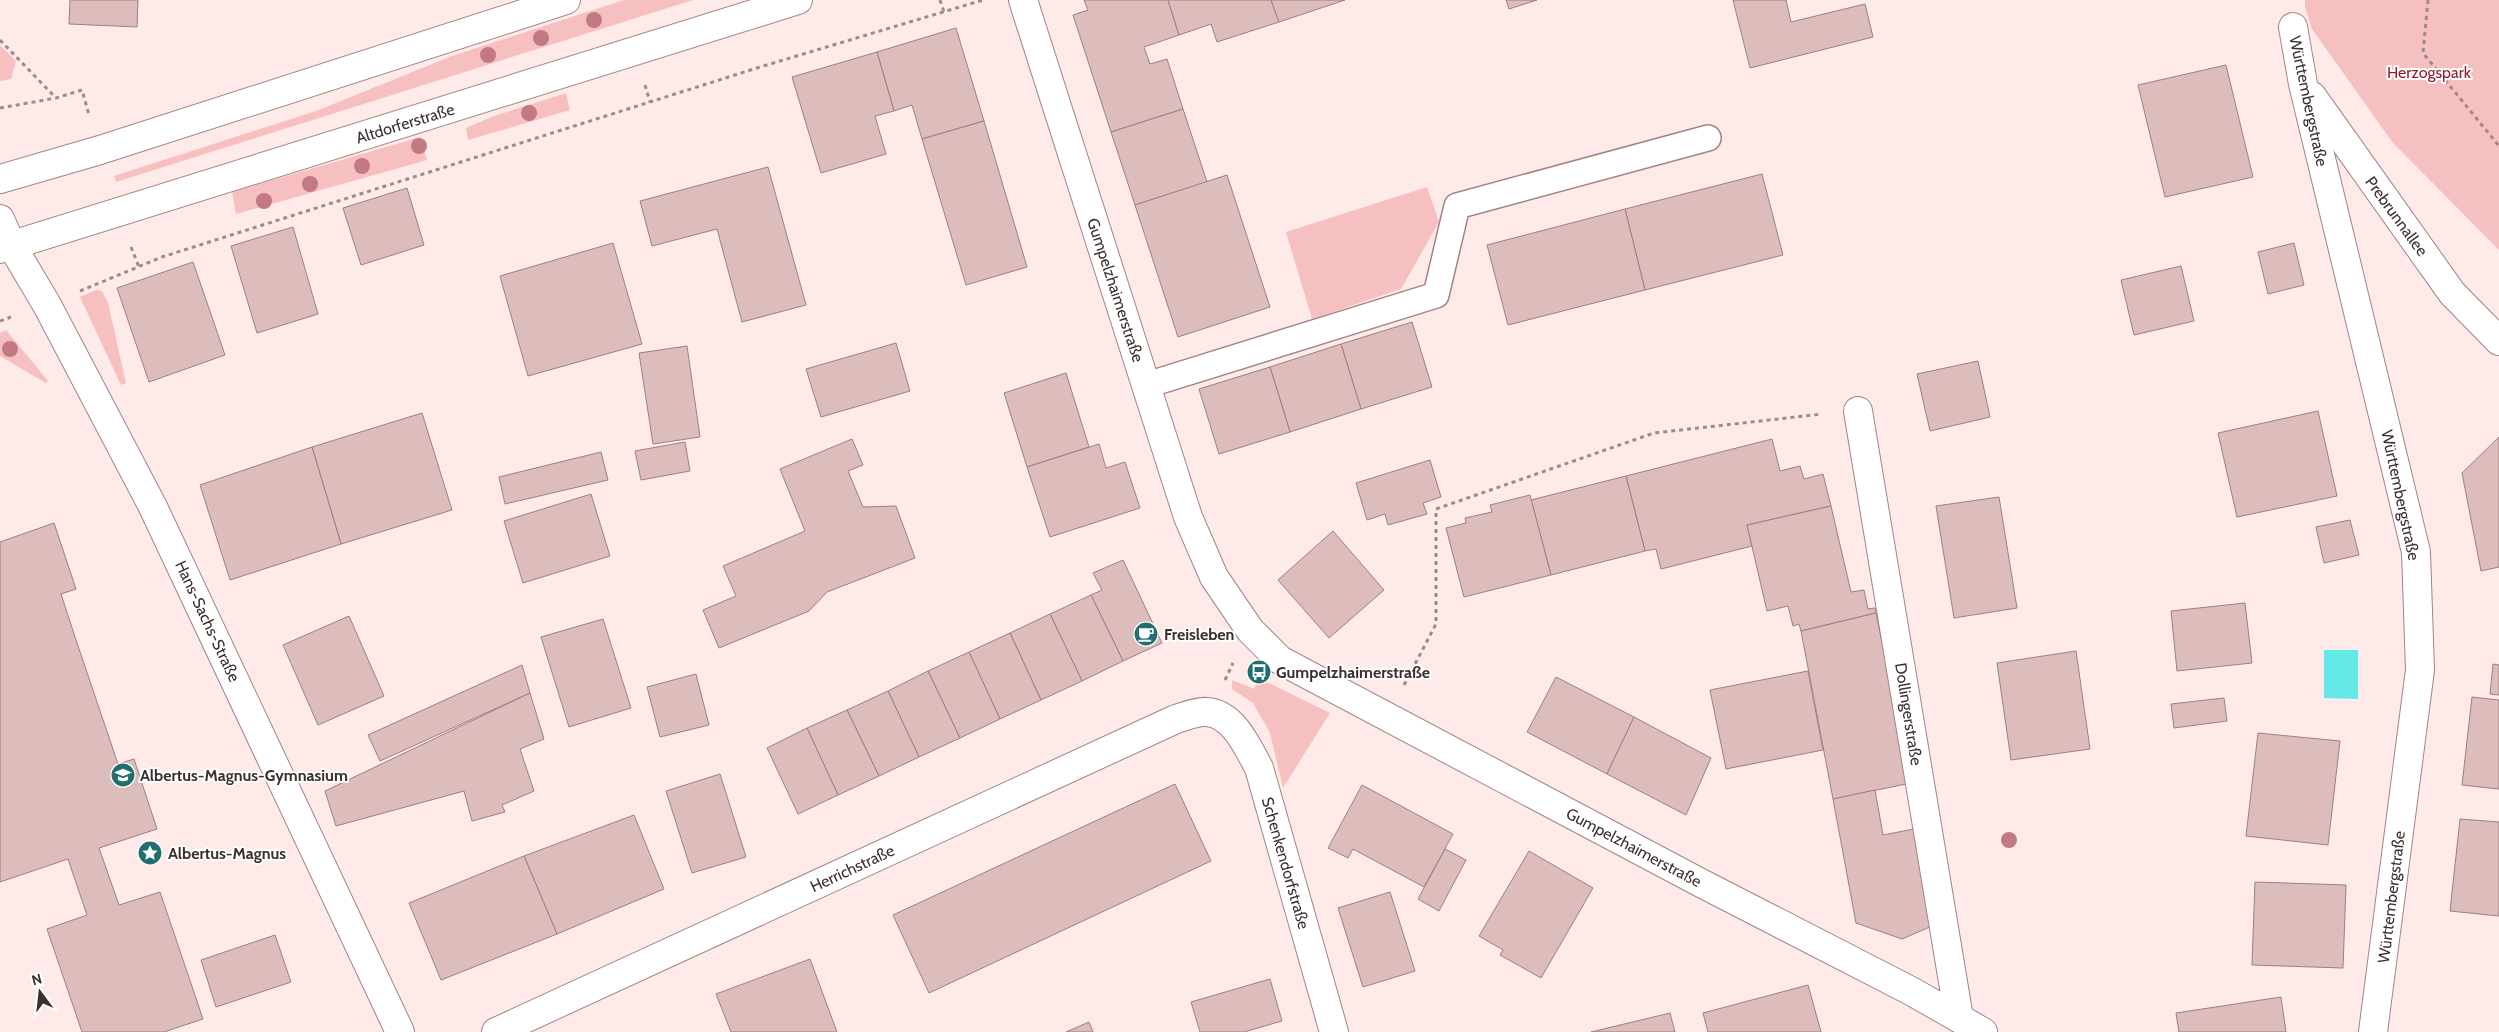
<svg xmlns="http://www.w3.org/2000/svg" width="2499" height="1032" font-family="Cabin,sans-serif">
<rect width="100%" height="100%" fill="#ffeaea"/>
<g fill="#f6bfc0">
<path d="M624,0H693L116,182L114,176L316,111L452,56Z"/>
<path d="M2305,0H2499V250L2393,143L2312,29L2305,7Z"/>
<path d="M0,45L16,61L11,79L0,81Z"/>
<path d="M566,93L570,110L468,140L466,128L494,116Z"/>
<path d="M420,137L427,160L236,214L232,192Z"/>
<path d="M1427,187L1439,222L1401,289L1312,319L1286,232Z"/>
<path d="M96,290L102,291L108,303L126,383L121,385L80,297Z"/>
<path d="M6,330L48,381L46,383L0,356V333Z"/>
<path d="M1259,678L1330,713L1283,788L1270,733L1253,703L1232,689V680L1254,689Z"/>
</g>
<path fill="#64e9e9" d="M2324,650H2358V699L2324,698Z"/>
<g fill="#ddbcbc" stroke="#9e7f7f">
<path d="M70,0H138L137,27L69,24Z"/>
<path d="M1084,0H1168L1179,35L1144,47L1150,64L1167,59L1183,109L1111,132L1073,15L1088,10Z"/>
<path d="M1168,0H1271L1279,22L1217,42L1211,24L1179,35Z"/>
<path d="M1271,0H1345L1279,22Z"/>
<path d="M1506,0H1537L1509,9Z"/>
<path d="M1733,0H1786L1791,22L1865,4L1873,37L1750,68Z"/>
<path d="M956,28L984,121L922,139L912,105L894,111L877,52Z"/>
<path d="M877,52L894,111L875,116L886,154L821,173L792,77Z"/>
<path d="M2226,65L2253,177L2165,197L2138,85Z"/>
<path d="M1183,109L1207,182L1135,205L1111,132Z"/>
<path d="M984,121L1027,267L966,285L922,139Z"/>
<path d="M768,167L806,305L742,322L717,229L652,246L640,201Z"/>
<path d="M1762,174L1783,255L1645,290L1625,209Z"/>
<path d="M1227,175L1270,307L1178,337L1135,205Z"/>
<path d="M407,188L424,245L361,265L343,208Z"/>
<path d="M1625,209L1645,290L1508,325L1487,245Z"/>
<path d="M293,227L318,314L257,333L231,246Z"/>
<path d="M613,243L642,344L528,376L500,276Z"/>
<path d="M2294,243L2304,285L2268,294L2258,252Z"/>
<path d="M193,262L225,355L149,382L117,288Z"/>
<path d="M2181,266L2194,321L2134,335L2121,280Z"/>
<path d="M1412,322L1432,387L1361,409L1341,344Z"/>
<path d="M896,343L910,391L821,417L806,369Z"/>
<path d="M1341,344L1361,409L1290,432L1270,367Z"/>
<path d="M687,346L700,437L653,444L639,353Z"/>
<path d="M1978,361L1990,417L1930,431L1917,374Z"/>
<path d="M1270,367L1290,432L1219,454L1199,389Z"/>
<path d="M1066,373L1089,447L1027,467L1004,393Z"/>
<path d="M2318,411L2337,496L2237,517L2218,433Z"/>
<path d="M422,413L452,510L341,544L312,447Z"/>
<path d="M2499,437V567L2481,571L2462,473Z"/>
<path d="M852,439L863,465L848,471L863,507L896,506L915,558L827,592L809,611L719,648L703,610L736,596L723,566L805,531L780,469Z"/>
<path d="M1772,439L1780,471L1800,466L1804,479L1823,474L1831,506L1747,525L1752,546L1661,569L1656,549L1645,551L1626,476Z"/>
<path d="M685,442L690,471L641,480L635,451Z"/>
<path d="M1099,444L1106,468L1125,462L1140,508L1050,537L1027,467Z"/>
<path d="M312,447L341,544L230,580L200,485Z"/>
<path d="M601,452L608,480L505,504L499,477Z"/>
<path d="M1430,460L1441,497L1423,503L1427,514L1388,525L1385,514L1367,520L1356,483Z"/>
<path d="M1626,476L1645,551L1551,575L1531,500Z"/>
<path d="M591,494L610,556L523,583L504,521Z"/>
<path d="M1530,495L1551,575L1464,597L1446,528L1466,523L1465,518L1492,512L1490,505Z"/>
<path d="M1999,497L2017,608L1954,618L1936,506Z"/>
<path d="M1831,506L1851,592L1864,590L1868,609L1875,608L1876,613L1801,631L1799,624L1793,626L1788,606L1767,611L1747,525Z"/>
<path d="M2350,520L2359,555L2324,563L2316,527Z"/>
<path d="M54,523L76,589L61,594L76,640L118,764L134,759L157,829L99,848L119,905L160,892L203,1019L164,1032H82L47,929L87,915L68,859L0,882V542Z"/>
<path d="M1333,531L1384,590L1329,638L1278,580Z"/>
<path d="M1123,560L1162,643L1123,661L1091,595L1102,590L1093,573Z"/>
<path d="M1091,595L1123,661L1082,681L1050,614Z"/>
<path d="M2245,603L2252,663L2177,671L2171,611Z"/>
<path d="M1876,613L1911,783L1833,799L1801,631Z"/>
<path d="M1050,614L1082,681L1041,700L1010,633Z"/>
<path d="M349,616L384,696L318,725L283,645Z"/>
<path d="M603,619L631,708L569,727L541,637Z"/>
<path d="M1010,633L1041,700L1000,719L969,652Z"/>
<path d="M2076,651L2090,749L2011,760L1997,663Z"/>
<path d="M969,652L1000,719L960,738L928,671Z"/>
<path d="M2493,664L2499,665V695L2490,694Z"/>
<path d="M522,665L530,693L380,761L368,735Z"/>
<path d="M928,671L960,738L919,757L888,691Z"/>
<path d="M1808,671L1823,750L1726,769L1710,690Z"/>
<path d="M696,674L709,725L660,737L647,687Z"/>
<path d="M1556,677L1634,717L1607,774L1527,732Z"/>
<path d="M888,691L919,757L879,776L847,710Z"/>
<path d="M530,693L544,739L520,749L534,791L502,805L505,812L472,821L464,791L336,826L325,791Z"/>
<path d="M2472,697L2499,700V789L2462,785Z"/>
<path d="M2224,698L2227,721L2174,728L2171,704Z"/>
<path d="M847,710L879,776L838,795L807,728Z"/>
<path d="M1634,717L1711,758L1686,815L1607,774Z"/>
<path d="M807,728L838,795L798,814L767,748Z"/>
<path d="M2258,733L2340,741L2328,845L2246,836Z"/>
<path d="M720,774L746,857L692,873L666,791Z"/>
<path d="M1175,784L1211,861L929,993L893,915Z"/>
<path d="M1362,785L1453,834L1424,887L1353,849L1348,858L1328,848Z"/>
<path d="M1875,790L1883,835L1914,829L1932,926L1902,939L1856,923L1833,799Z"/>
<path d="M634,815L664,889L557,934L524,856Z"/>
<path d="M2460,819L2499,822V916L2450,911Z"/>
<path d="M1445,849L1466,860L1439,911L1418,899Z"/>
<path d="M1529,851L1593,888L1541,978L1500,955L1503,950L1479,936Z"/>
<path d="M524,856L557,934L441,980L409,903Z"/>
<path d="M2255,882L2346,885L2343,968L2252,965Z"/>
<path d="M1390,892L1415,971L1363,987L1338,908Z"/>
<path d="M275,935L291,982L216,1007L201,960Z"/>
<path d="M810,959L837,1032H731L716,994Z"/>
<path d="M1270,979L1282,1021L1244,1032H1200L1191,1002Z"/>
<path d="M1808,985L1821,1032H1708L1703,1013Z"/>
<path d="M2281,997L2286,1032H2179L2176,1013Z"/>
<path d="M1670,1013L1675,1032H1591Z"/>
<path d="M1089,1022L1093,1032H1066Z"/>
</g>
<g fill="none" stroke-linecap="round" stroke-linejoin="round">
<defs>
<path id="lane" d="M1147,385L1436,295L1457,206L1708,138"/>
<g id="street">
<path d="M2293,27L2303,84L2416,552L2420,670L2373,1032"/>
<path d="M2312,96L2452,293L2499,341"/>
<path d="M0,219L12,246L47,305L153,507L400,1032"/>
<path d="M1858,411L1959,1018"/>
<path d="M496,1032L1176,719C1186,716 1197,711 1207,712C1234,714 1248,748 1259,768L1334,1032"/>
</g>
<g id="secondary">
<path d="M1023,0L1188,517L1214,577L1250,630L1280,660L1701,883L1911,991L1983,1032"/>
<path d="M0,179L100,150L566,0"/>
<path d="M0,249L798,0"/>
</g>
</defs>
<use href="#lane" stroke="#a38484" stroke-width="28"/>
<use href="#street" stroke="#a38484" stroke-width="30"/>
<use href="#secondary" stroke="#a38484" stroke-width="30"/>
<g stroke="#9c8b8b" stroke-width="3" stroke-dasharray="4 4" stroke-linecap="butt">
<path d="M940,0L944,12"/>
<path d="M2428,0L2423,53L2499,146"/>
<path d="M0,40L55,97"/>
<path d="M645,85L650,102"/>
<path d="M0,108L56,98L82,90L89,115"/>
<path d="M131,247L139,267"/>
<path d="M80,291L162,257L760,67L983,0"/>
<path d="M0,321L11,317"/>
<path d="M1225,680L1233,663"/>
<path d="M1404,685L1436,624V509L1654,433L1822,414"/>
</g>
<use href="#lane" stroke="#fff" stroke-width="25"/>
<use href="#street" stroke="#fff" stroke-width="28"/>
<use href="#secondary" stroke="#fff" stroke-width="28"/>
</g>
<g fill="#c17a84">
<circle cx="594" cy="20" r="8"/>
<circle cx="541" cy="38" r="8"/>
<circle cx="488" cy="55" r="8"/>
<circle cx="529" cy="113" r="8"/>
<circle cx="419" cy="146" r="8"/>
<circle cx="362" cy="166" r="8"/>
<circle cx="310" cy="184" r="8"/>
<circle cx="264" cy="201" r="8"/>
<circle cx="10" cy="349" r="8"/>
<circle cx="2009" cy="840" r="8"/>
</g>
<defs>
<symbol id="cafe-disc" viewBox="-11 -11 22 22"><circle r="9.5" fill="#226e6f" stroke="#fff"/><path d="M-5.5-4.5H6V0H3Q3 3.5 0 3.5H-2.5Q-5.5 3.5-5.5 0ZM3-3.2v2h1.7v-2ZM-6 4.5H4V6H-6Z" fill="#fff"/></symbol>
<symbol id="bus-disc" viewBox="-11 -11 22 22"><circle r="9.5" fill="#226e6f" stroke="#fff"/><path d="M-5-6H5V4H4V6H2V4H-2V6H-4V4H-5ZM-3.5-4V0h7V-4ZM-3.5 1.2v1.5H-2V1.2ZM2 1.2v1.5H3.5V1.2Z" fill="#fff"/></symbol>
<symbol id="school-disc" viewBox="-11 -11 22 22"><circle r="9.5" fill="#226e6f" stroke="#fff"/><path d="M0-5L7-2L0 1L-7-2ZM-4 1L0 2.5L4 1V4Q0 6-4 4Z" fill="#fff"/></symbol>
<symbol id="sight-disc" viewBox="-11 -11 22 22"><circle r="9.5" fill="#226e6f" stroke="#fff"/><path d="M0-6L1.8-2.2L6-1.7L2.9 1.2L3.7 5.4L0 3.3L-3.7 5.4L-2.9 1.2L-6-1.7L-1.8-2.2Z" fill="#fff"/></symbol>
</defs>
<g fill-rule="evenodd">
<use href="#cafe-disc" x="1132" y="620" width="28" height="28"/>
<use href="#bus-disc" x="1245" y="658" width="28" height="28"/>
<use href="#school-disc" x="109" y="761" width="28" height="28"/>
<use href="#sight-disc" x="136" y="839" width="28" height="28"/>
</g>
<g text-anchor="middle" stroke-width="4" stroke-linejoin="round" paint-order="stroke">
<g font-size="16" fill="#8e1f30" stroke="#fff">
<text x="2429" y="78">Herzogspark</text>
</g>
<g font-size="16" fill="#3c2f2f" stroke="#fff">
<text transform="translate(2309 101) rotate(78)" y="6">Württembergstraße</text>
<text transform="translate(405 123) rotate(-17)" y="6">Altdorferstraße</text>
<text transform="translate(2397 216) rotate(54)" y="6">Prebrunnallee</text>
<text transform="translate(1116 290) rotate(72)" y="6">Gumpelzhaimerstraße</text>
<text transform="translate(2401 495) rotate(78)" y="6">Württembergstraße</text>
<text transform="translate(208 621) rotate(65)" y="6">Hans-Sachs-Straße</text>
<text transform="translate(1909 714) rotate(81)" y="6">Dollingerstraße</text>
<text transform="translate(1634 847) rotate(28)" y="6">Gumpelzhaimerstraße</text>
<text transform="translate(1286 863) rotate(74)" y="6">Schenkendorfstraße</text>
<text transform="translate(852 868) rotate(-25)" y="6">Herrichstraße</text>
<text transform="translate(2391 897) rotate(-83)" y="6">Württembergstraße</text>
</g>
<g font-size="16" font-weight="bold" fill="#3c2f2f" stroke="#fff" text-anchor="start">
<text x="1164" y="640">Freisleben</text>
<text x="1276" y="678">Gumpelzhaimerstraße</text>
<text x="140" y="781">Albertus-Magnus-Gymnasium</text>
<text x="168" y="859">Albertus-Magnus</text>
</g>
</g>
<g transform="translate(40 992) rotate(345)" stroke="#ffffff" stroke-width="4" paint-order="stroke">
<path d="M0-4L9 19L0 12L-9 19Z" fill="#3c2f2f"/>
<text y="-8" font-size="14" font-weight="bold" text-anchor="middle" fill="#3c2f2f">N</text>
</g>
</svg>
